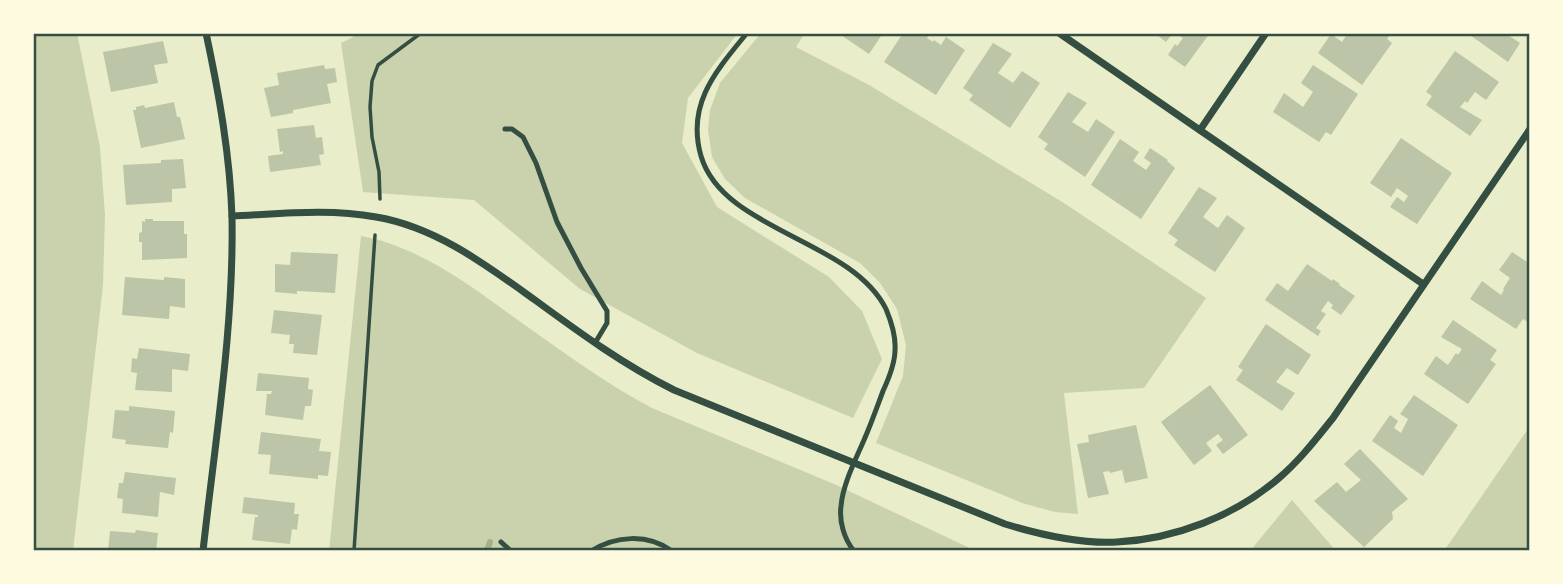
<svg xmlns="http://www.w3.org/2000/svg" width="1563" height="584" font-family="'Asap Condensed',sans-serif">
<rect width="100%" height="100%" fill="#e9edc9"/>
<g fill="#cad2ad">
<path d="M33,33H77L100,147L105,215L103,285L73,551H33Z"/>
<path d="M361,33H738L688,98L682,143L717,207L829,277L862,311L882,359L853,418L697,353L580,289L474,200L363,192L341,43Z"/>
<path d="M761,33H805L796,47L869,85L1064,203L1206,298L1144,388L1064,393L1078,514L1055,512L1022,503L876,443L903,376L906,345L897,309L880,283L860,263L745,198L725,179L712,157L708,130L710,110L720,83Z"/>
<path d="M361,236C414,245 466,282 508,313C555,346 601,381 652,408L834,484L976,551H329Z"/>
<path d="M1530,426V551H1444Z"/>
<path d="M1292,500L1336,551H1250Z"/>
</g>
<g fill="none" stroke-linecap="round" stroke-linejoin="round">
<path stroke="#a3b18a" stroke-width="6" d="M487,551L490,542"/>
</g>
<g fill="#bcc5a7">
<path d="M838,33H883L869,54Z"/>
<path d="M903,33H930L927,38L933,42L934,40L941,45L946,37L965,50L936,95L884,62Z"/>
<path d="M1154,33H1173L1166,42Z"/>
<path d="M1175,33H1210L1185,67L1168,55L1175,44L1177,46L1183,38Z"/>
<path d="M1348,33H1391L1387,39L1392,43L1362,85L1318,53L1331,34L1342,42Z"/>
<path d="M1467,33H1509L1508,35L1520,43L1508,62Z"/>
<path d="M163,41L168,63L154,65L158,83L111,92L103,52Z"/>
<path d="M993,43L1012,54L998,73L1013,83L1022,71L1040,83L1010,128L969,100L973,95L963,88Z"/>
<path d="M1455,51L1499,82L1486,100L1475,92L1467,103L1465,101L1460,107L1482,120L1470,136L1426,105L1432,96L1426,92Z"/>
<path d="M324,65L325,69L335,68L337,82L327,84L331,103L293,110V113L271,117L264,88L279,85L277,73Z"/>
<path d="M1313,65L1358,94L1331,135L1326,132L1319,142L1273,112L1284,93L1303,107L1313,92L1301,83Z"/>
<path d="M1068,92L1087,103L1072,122L1088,132L1096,119L1115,132L1085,177L1044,149L1048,144L1038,137Z"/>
<path d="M174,102L177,117H180L185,139L141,148L133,110H136V107L144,105L145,108Z"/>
<path d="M314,125L316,138L322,137L324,154L319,155L321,165L270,172L268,156L283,154V151L280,152L277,129Z"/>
<path d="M1401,138L1452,173L1417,224L1390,207L1397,197L1404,202L1408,196L1397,188L1391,197L1370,183Z"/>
<path d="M1120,139L1139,152L1133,161L1146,170L1151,163L1144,158L1150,148L1168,160L1167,161L1175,168L1141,219L1091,185Z"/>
<path d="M183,159L186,188L172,189V202L126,205L123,165L161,163V160Z"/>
<path d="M1199,187L1217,198L1203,217L1218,228L1227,215L1245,228L1215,272L1174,245L1178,240L1168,233Z"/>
<path d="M145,219H153V221H184V234H187V258L142,260V242H139V233L142,232V221L145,222Z"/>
<path d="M291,252L338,254L335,293L297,291V294L275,292V264L290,265Z"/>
<path d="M1512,252L1530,264V322L1529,323L1523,319L1516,329L1470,299L1482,281L1501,295L1504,290L1503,289L1510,278L1499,270Z"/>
<path d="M1307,264L1332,281L1333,279L1340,284L1339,285L1355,296L1341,315L1331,308L1333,305L1328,301L1321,311L1326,314L1316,328L1321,331L1318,336L1265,300L1277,283L1288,291Z"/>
<path d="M125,277L164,280V277L185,279V308L170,306L169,319L122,315Z"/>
<path d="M274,310L322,315L317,355L293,353L294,344H289L290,335L271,333Z"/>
<path d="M1453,320L1497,350L1490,360L1496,364L1468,404L1424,374L1436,356L1448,365L1456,353L1458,355L1462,349L1441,337Z"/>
<path d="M1266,324L1311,355L1298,375L1287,368L1276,382L1295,393L1282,411L1236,380L1243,370L1238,367Z"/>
<path d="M139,348L190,354L188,371L172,369V392L135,390L137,373L131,372L132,358L137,359Z"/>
<path d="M258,373L309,378L308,389L313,390L311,406H305L303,420L265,415L267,394H271L272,391H256Z"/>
<path d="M1210,385L1248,435L1223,454L1216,445L1223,440L1218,434L1206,443L1212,451L1194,465L1161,422Z"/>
<path d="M1414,395L1458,425L1423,476L1372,441L1390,415L1398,421L1394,428L1401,433L1408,419L1400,414Z"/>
<path d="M129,406L175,411L173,433L170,432L168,448L125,444L126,440L112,438L115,410L129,411Z"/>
<path d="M1136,425L1148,478L1125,483L1122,470L1110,473L1109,471L1103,472L1109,494L1088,498L1077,444L1089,442L1088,435Z"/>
<path d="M261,432L321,439L319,451L331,452L328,476L318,475V479L269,474L271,455L258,454Z"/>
<path d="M1360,449L1408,499L1392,512L1393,519L1364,547L1314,501L1337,482L1346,492L1361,480L1344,464Z"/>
<path d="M125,472L176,478L174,495L160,492L158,517L122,513L123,499L117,498L119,483H123Z"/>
<path d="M244,497L295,503L294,514H299L297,530L292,529L290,544L252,540L255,517H258V515L242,513Z"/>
<path d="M136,530L158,533L156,551H108L110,531L135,533Z"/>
</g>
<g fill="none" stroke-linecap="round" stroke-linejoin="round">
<g stroke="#344e41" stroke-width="3.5">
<path d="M380,199L379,172L372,137L370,107L372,81L378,65L421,33"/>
<path d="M354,551L375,235"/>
</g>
<g stroke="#344e41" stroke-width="5">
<path d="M747,33C716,71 686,104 701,156C723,231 851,239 886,309C891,321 896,337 895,350C895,364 889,378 883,391C877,407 871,424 864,440C855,461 843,484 841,506C839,521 844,539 854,551"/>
<path d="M505,129H512L523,137L536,163L557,222L581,268L607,311V323L595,343"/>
<path d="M501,542L511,551"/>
<path d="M591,551C615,536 647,533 672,551"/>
</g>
<g stroke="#344e41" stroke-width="7">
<path d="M1059,33L1423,284"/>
<path d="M1200,130L1266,33"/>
<path d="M232,216C279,214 328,208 376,217C436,227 486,265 535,300C580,333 624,365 674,390L1005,524C1041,535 1079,544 1117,542C1175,539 1235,516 1279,478C1300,460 1316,439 1333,418L1530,129"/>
<path d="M203,551C215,441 234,328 232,217C230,155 219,94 206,33"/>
</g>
</g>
<rect width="1563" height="584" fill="none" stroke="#fefae0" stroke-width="70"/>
<rect x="35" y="35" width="1493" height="514" fill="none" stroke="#344e41" stroke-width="2.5"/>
</svg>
